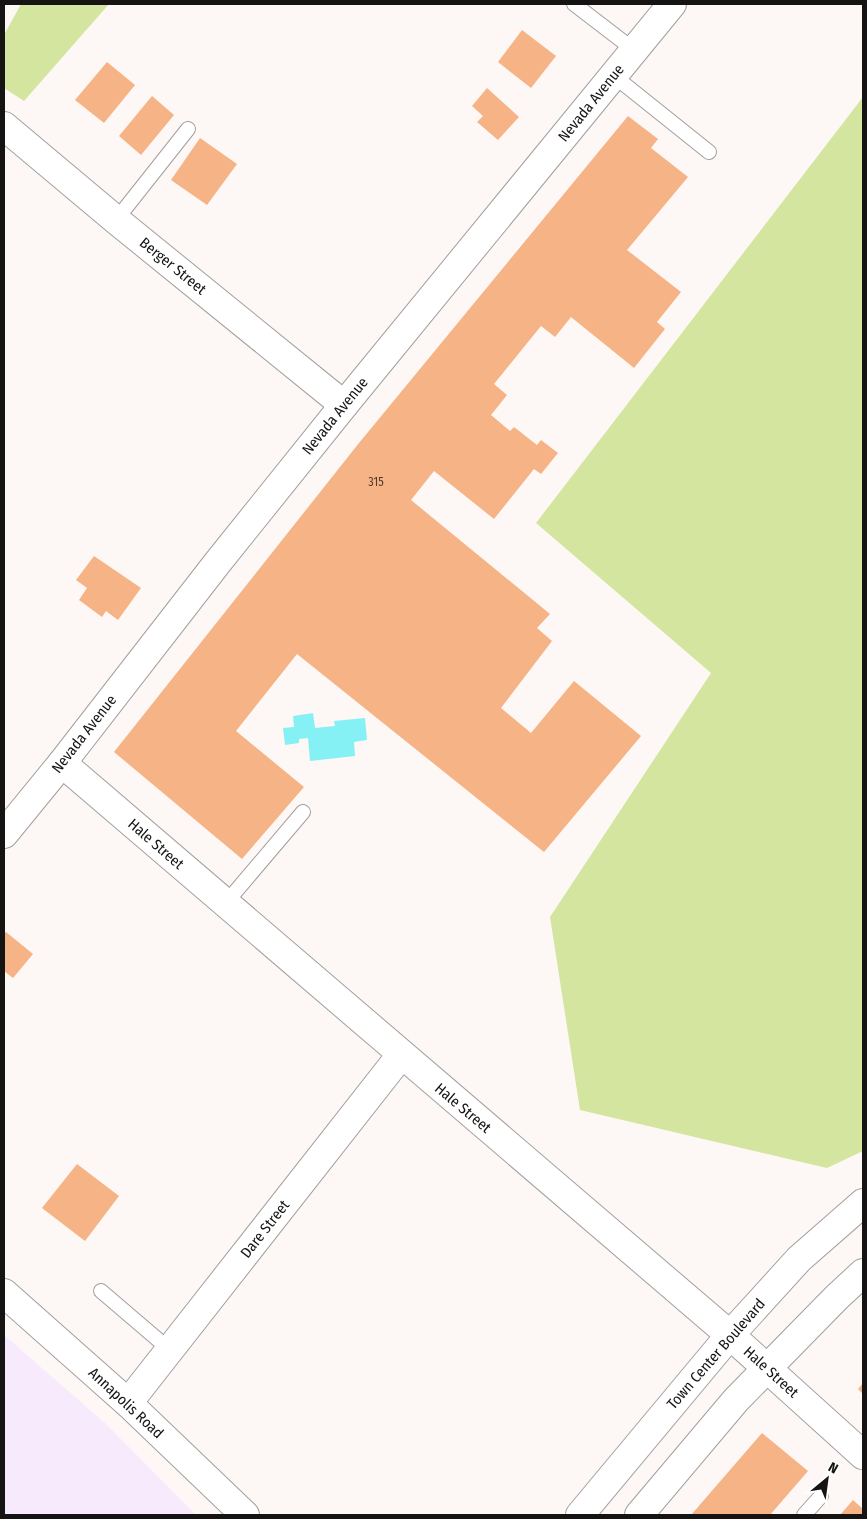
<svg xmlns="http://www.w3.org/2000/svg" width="867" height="1519" font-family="'Fira Sans Condensed',sans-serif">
<rect width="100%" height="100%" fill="#fdf8f5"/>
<path fill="#f8eafd" d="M4,1335L106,1424L196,1515H4Z"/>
<g fill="#d4e59f">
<path d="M21,4H109L24,101L4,88V35Z"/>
<path d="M863,97V1151L827,1168L580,1110L550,917L711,673L536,523Z"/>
</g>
<path fill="#86f1f5" d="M313,713L315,728L335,726L334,721L365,718L367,740L354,742L355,756L310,761L308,738L299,739V743L285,745L283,728L294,727L293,716Z"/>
<g fill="#f6b385">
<path d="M522,30L556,56L531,88L498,62Z"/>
<path d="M107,62L135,85L104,123L75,100Z"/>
<path d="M487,88L519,117L498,140L477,122L483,116L472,106Z"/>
<path d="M152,96L174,115L141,155L119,136Z"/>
<path d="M628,116L658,139L651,148L688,177L627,250L681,292L657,322L665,329L634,368L571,317L555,337L541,326L494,384L507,395L491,415L510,431L514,427L537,445L541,440L558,453L541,474L534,469L494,519L434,471L411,500L550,614L537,628L552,641L501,708L531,733L574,681L641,736L544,852L297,654L236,731L304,787L242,859L114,752L359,443Z"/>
<path d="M200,138L237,164L207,205L171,180Z"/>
<path d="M94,556L141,588L118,620L106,611L102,617L79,600L87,588L76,580Z"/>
<path d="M6,932L33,954L13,978L4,971V934Z"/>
<path d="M77,1164L119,1196L85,1241L42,1208Z"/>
<path d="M863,1383V1394L858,1389Z"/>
<path d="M762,1433L808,1471L770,1515H691Z"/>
<path d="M853,1500L863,1509V1515H840Z"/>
</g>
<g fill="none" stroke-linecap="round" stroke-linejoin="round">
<defs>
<g id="lane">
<path d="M574,4L634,50"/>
<path d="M614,76L709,152"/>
<path d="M116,220L188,129"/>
<path d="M225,904L303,812"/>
<path d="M101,1291L170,1350"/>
<path d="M804,1515L821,1496"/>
</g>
<g id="street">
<path d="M4,126L116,220L344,405"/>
<path d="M62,763L730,1335L863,1455"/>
<path d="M4,834L62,763L218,562L344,405L672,4"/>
<path d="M128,1403L401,1055"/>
</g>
<g id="secondary">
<path d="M4,1293L128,1403L245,1515"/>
<path d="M580,1515L730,1335L799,1259L863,1203"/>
<path d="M639,1515L736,1400L837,1297L863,1273"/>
</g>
</defs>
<use href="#lane" stroke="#a39f9d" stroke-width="16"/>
<use href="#street" stroke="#a39f9d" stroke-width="30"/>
<use href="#secondary" stroke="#a39f9d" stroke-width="30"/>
<use href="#lane" stroke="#fff" stroke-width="14"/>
<use href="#street" stroke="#fff" stroke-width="28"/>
<use href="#secondary" stroke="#fff" stroke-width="28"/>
</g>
<g text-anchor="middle" stroke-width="4" stroke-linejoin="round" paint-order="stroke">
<g font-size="12" fill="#4d3c30">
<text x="376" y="486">315</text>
</g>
<g font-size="15" fill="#151413" stroke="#fff">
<text transform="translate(591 103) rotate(-51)" y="5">Nevada Avenue</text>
<text transform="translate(173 266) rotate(39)" y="5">Berger Street</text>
<text transform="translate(335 416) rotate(-51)" y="5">Nevada Avenue</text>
<text transform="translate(84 734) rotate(-52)" y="5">Nevada Avenue</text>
<text transform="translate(156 844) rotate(41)" y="5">Hale Street</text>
<text transform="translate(463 1108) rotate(40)" y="5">Hale Street</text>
<text transform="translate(265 1229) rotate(-52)" y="5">Dare Street</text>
<text transform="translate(716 1354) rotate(-49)" y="5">Town Center Boulevard</text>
<text transform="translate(771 1372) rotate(42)" y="5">Hale Street</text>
<text transform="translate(126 1403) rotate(43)" y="5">Annapolis Road</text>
</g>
</g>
<rect width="867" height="1519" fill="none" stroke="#151413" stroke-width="10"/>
<g transform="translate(827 1479) rotate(29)" stroke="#ffffff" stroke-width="4" paint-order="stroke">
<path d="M0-4L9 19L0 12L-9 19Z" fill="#151413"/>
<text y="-8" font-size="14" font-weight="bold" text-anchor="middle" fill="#151413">N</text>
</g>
</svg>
